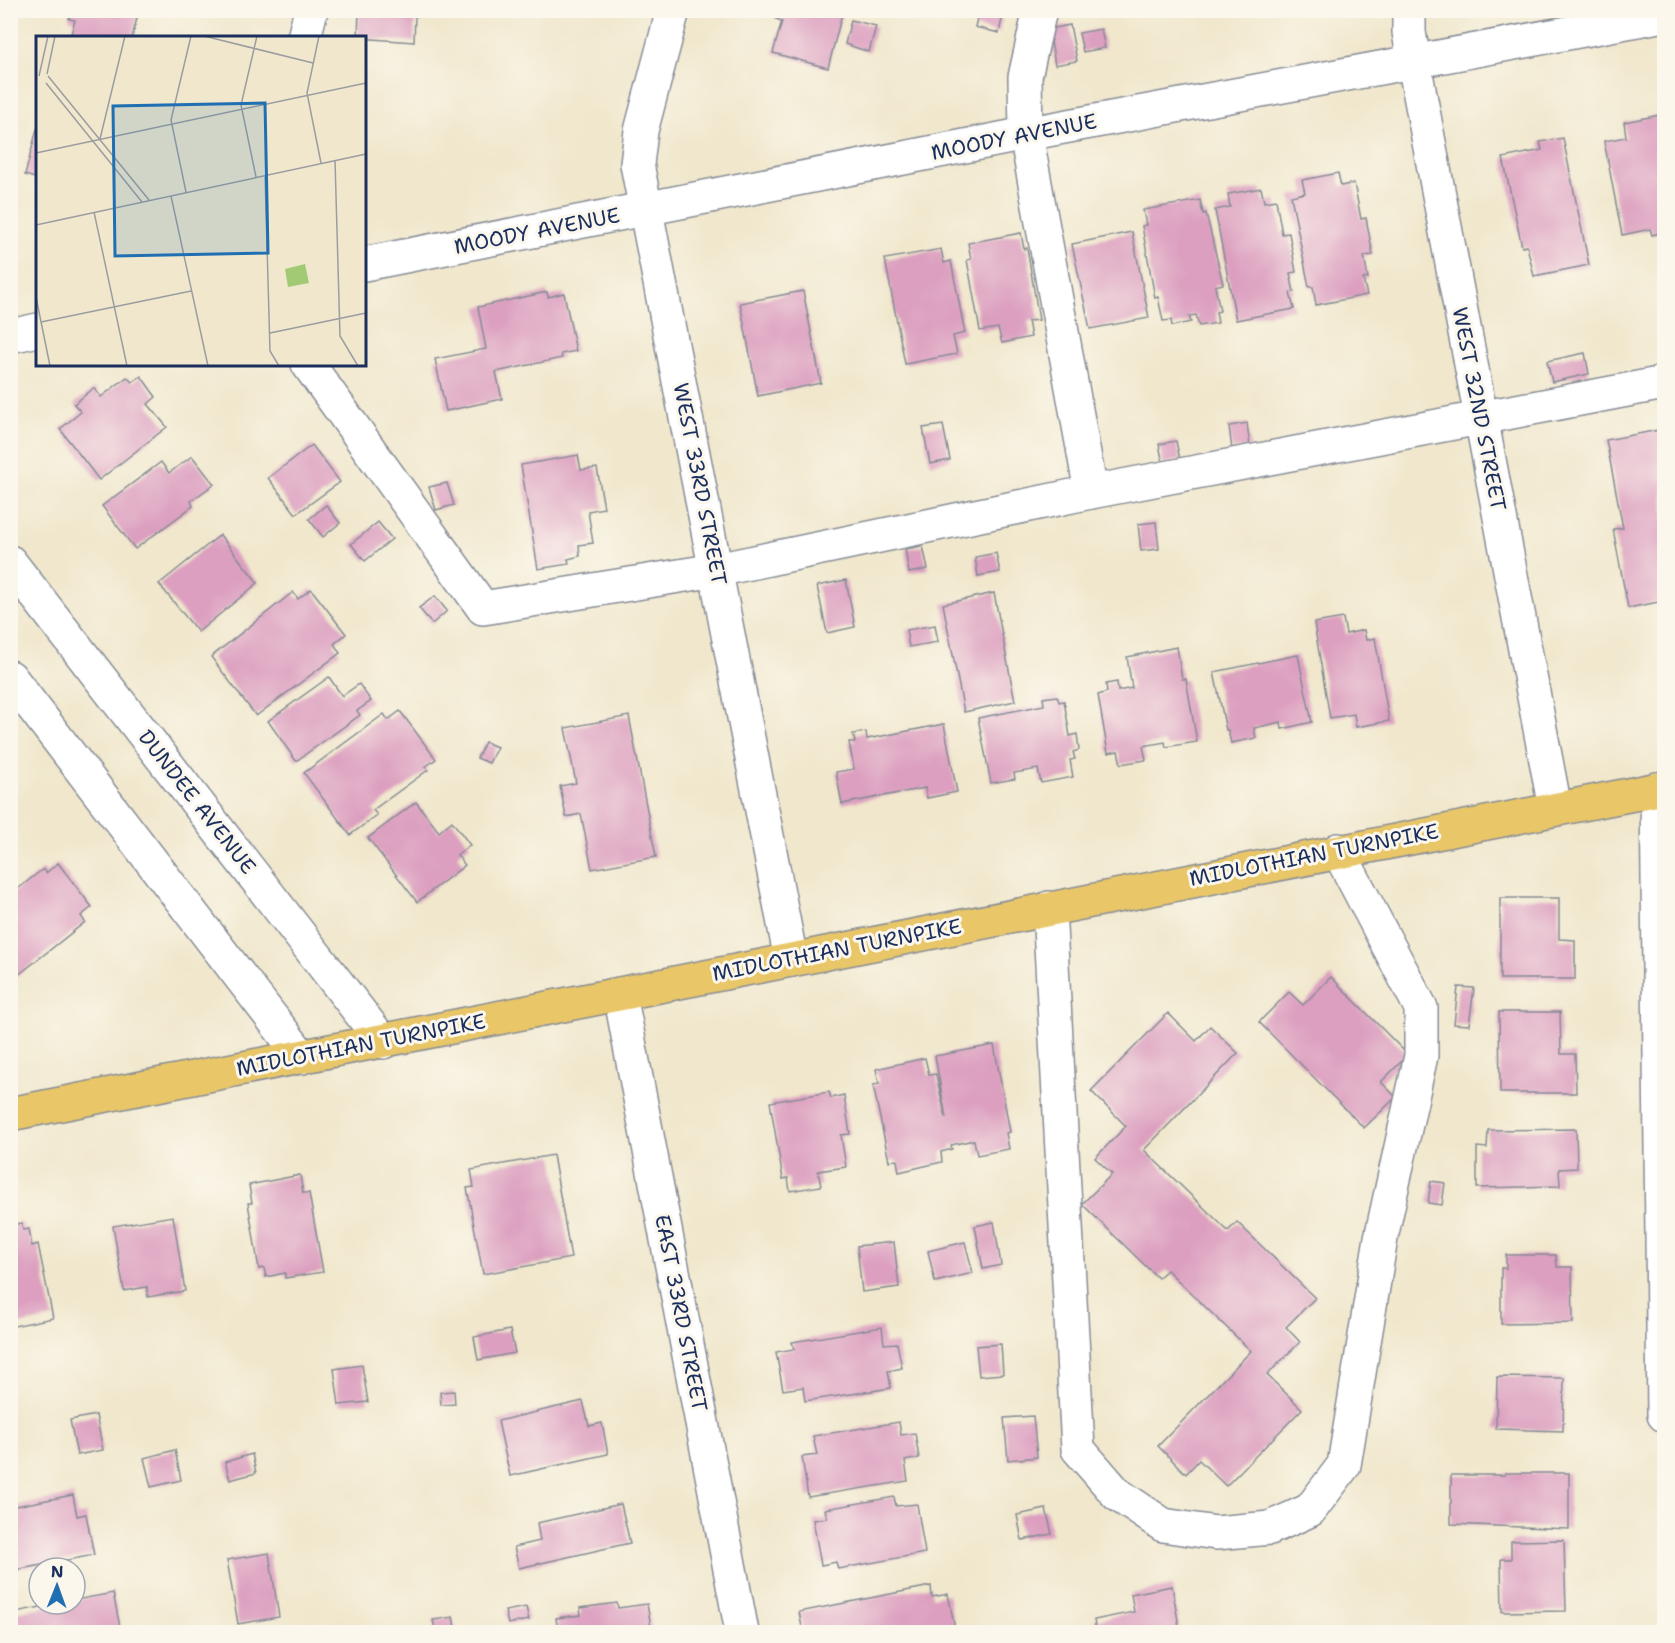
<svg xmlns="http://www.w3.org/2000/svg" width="1675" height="1643" font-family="'Shantell Sans',sans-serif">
<rect width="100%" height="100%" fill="#fbf7ec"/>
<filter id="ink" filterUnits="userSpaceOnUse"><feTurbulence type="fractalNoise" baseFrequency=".0167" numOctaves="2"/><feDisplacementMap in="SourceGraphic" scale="12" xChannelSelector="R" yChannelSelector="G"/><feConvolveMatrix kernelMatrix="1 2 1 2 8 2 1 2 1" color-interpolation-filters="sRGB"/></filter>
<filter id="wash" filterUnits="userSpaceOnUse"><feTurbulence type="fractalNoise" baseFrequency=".008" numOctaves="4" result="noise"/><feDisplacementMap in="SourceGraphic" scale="24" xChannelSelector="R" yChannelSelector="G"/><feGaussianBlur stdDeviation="1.35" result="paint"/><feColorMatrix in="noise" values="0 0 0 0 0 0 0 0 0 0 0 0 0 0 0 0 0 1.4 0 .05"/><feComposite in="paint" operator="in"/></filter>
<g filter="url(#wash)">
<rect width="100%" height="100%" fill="#f0e7cc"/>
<g id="blocks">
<g fill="#dc9fbf">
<path d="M71,10H139L132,38H70L75,20L69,19Z"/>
<path d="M359,10H430V16H415L414,42L358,38Z"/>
<path d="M778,10H843L828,68L773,53L782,21L776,19Z"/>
<path d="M979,10H1004L999,33L975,27Z"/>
<path d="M851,20L876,26L869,52L845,44Z"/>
<path d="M1070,25L1077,61L1055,65L1049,29Z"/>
<path d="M1101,29L1105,48L1083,52L1079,33Z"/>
<path d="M1660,115L1664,139V232L1652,235L1650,229L1622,235L1604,141L1626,137L1624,122Z"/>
<path d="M37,129H38V179L25,175Z"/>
<path d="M1563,138L1589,265L1534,276L1527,246L1522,247L1503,158L1542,150L1540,142Z"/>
<path d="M1338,173L1341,186L1354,183L1361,219L1366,218L1373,255L1364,256L1368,278L1363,279L1367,295L1316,305L1313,287H1309L1291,196L1305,193L1302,180Z"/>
<path d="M1261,188L1264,202L1276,200L1282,234L1289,233L1296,272L1290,273L1294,292L1290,293L1294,309L1236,320L1215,210L1230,207L1228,194Z"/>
<path d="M1200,200L1203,214L1206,213L1223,284L1215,286L1220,311L1216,312L1218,323L1199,326L1196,315L1189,316L1191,322L1172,326L1171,320L1163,321L1158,297L1155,298L1142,226L1146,225L1143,210Z"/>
<path d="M1132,232L1149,318L1090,329L1072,244Z"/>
<path d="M1021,233L1024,249L1027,248L1039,320L1028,321L1031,337L1002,343L998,328L980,331L967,260L971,259L968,243Z"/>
<path d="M941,249L944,263L951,261L965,333L953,336L957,354L905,364L885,259Z"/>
<path d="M803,291L821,383L758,396L740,303Z"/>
<path d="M547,292L548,297L564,293L576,351L561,354L562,358L496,372L502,399L446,411L435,359L486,349L478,307Z"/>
<path d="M1585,353L1589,374L1552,382L1547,361Z"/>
<path d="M141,376L156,397L148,404L167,427L99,480L60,429L81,412L74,404L94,388L101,397L127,377L132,382Z"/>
<path d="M1247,423L1250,447L1232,450L1229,426Z"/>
<path d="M943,425L950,460L930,464L923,428Z"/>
<path d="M1664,429V601L1628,608L1613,529L1623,528L1606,440Z"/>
<path d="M1176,441L1180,460L1163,464L1159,444Z"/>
<path d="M312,445L340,482L296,514L268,478Z"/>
<path d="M578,455L581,470L597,468L604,508L588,511L593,543L579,545L580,556L568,559L569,564L538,569L521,465Z"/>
<path d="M192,456L214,484L191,501L193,506L135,549L102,506L161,462L169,473Z"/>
<path d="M447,483L454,505L436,510L429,487Z"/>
<path d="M326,505L340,523L323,537L309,519Z"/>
<path d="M378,522L392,539L365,561L351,544Z"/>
<path d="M1156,522L1159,549L1141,551L1138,524Z"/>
<path d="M220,535L258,583L198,632L159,584Z"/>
<path d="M923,546L928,569L909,573L905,549Z"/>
<path d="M996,553L1000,572L978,576L975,557Z"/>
<path d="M846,580L855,627L827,633L817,586Z"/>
<path d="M311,589L346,634L334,644L340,653L256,716L211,657L293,592L298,599Z"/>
<path d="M994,593L1015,701L964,712L943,604Z"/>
<path d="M435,596L447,611L432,624L419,608Z"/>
<path d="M1343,618L1346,634L1364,630L1366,640L1375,638L1389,721L1356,727L1354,714L1330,718L1314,623Z"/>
<path d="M935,625L938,642L909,647L906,630Z"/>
<path d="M1177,647L1182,679H1186L1197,742L1166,747L1165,742L1143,746L1146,760L1121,764L1118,751L1108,753L1098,695L1107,692L1106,684L1117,682L1118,691L1132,688L1127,657Z"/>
<path d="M1298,655L1312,722L1282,729L1281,722L1254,728L1256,738L1231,743L1228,730H1226L1214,672Z"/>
<path d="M329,677L342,696L359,684L371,701L357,711L360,715L296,761L268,721Z"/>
<path d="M1057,696L1059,702L1064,701L1070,736L1077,734L1079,750L1073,752L1075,759L1070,760L1073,777L1041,783L1038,769L1014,773L1015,779L991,783L978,718L1044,705L1043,698Z"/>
<path d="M400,711L436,759L425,767L428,770L373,810L377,815L350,835L304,773L384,714L388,720Z"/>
<path d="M629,716L656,857L592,869L581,814L566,817L560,786L576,783L565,728Z"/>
<path d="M944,724L957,792L927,798L925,788L842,804L836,772L854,769L849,742H855L853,734L866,732L867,739Z"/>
<path d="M485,742L497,747L489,763L477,758Z"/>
<path d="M416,802L439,832L452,821L470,845L457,855L465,865L417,902L368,838Z"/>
<path d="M58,863L92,907L81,916L85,922L12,980L10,895L43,869L46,873Z"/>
<path d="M1500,898H1559V939L1575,940V979H1500Z"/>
<path d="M1331,977L1408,1055L1381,1082L1396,1097L1364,1128L1259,1022L1289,992L1303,1005Z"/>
<path d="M1458,987L1474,988L1469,1025L1454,1024Z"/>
<path d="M1499,1012H1560L1561,1054H1575L1576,1093H1500Z"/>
<path d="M1168,1013L1196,1041L1210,1026L1238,1053L1144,1150L1228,1231L1237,1222L1315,1298L1286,1327L1300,1342L1267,1375L1302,1409L1226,1486L1199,1460L1186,1474L1158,1446L1251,1351L1167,1270L1158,1278L1082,1204L1112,1174L1095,1158L1126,1126L1091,1091Z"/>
<path d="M994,1045L1010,1132L1006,1133L1009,1149L977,1155L974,1140L951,1145L952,1149L941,1152L942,1162L899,1172L897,1160L889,1161L873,1085L879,1084L876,1069L925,1058L929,1075L936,1074L946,1118L935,1056Z"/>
<path d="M829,1092L831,1098L844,1095L850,1134L841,1135L846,1167L818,1171L821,1186L790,1191L788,1178L783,1179L770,1102Z"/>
<path d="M1576,1129L1577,1168L1559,1169L1560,1186L1477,1188V1147L1487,1148L1488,1130Z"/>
<path d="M553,1155L571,1258L483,1274L467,1188L474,1187L471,1170Z"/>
<path d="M300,1175L303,1193H309L323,1272L285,1278V1273L266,1277L264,1268L259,1269L248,1203H252L249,1185Z"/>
<path d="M1431,1181L1445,1183L1442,1205L1428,1203Z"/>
<path d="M173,1216L185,1291L148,1297L147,1287L124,1291L113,1226Z"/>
<path d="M994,1222L1001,1265L983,1269L975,1226Z"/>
<path d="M22,1223L23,1230L29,1229L32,1246L38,1244L53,1318L14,1326L10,1317V1225Z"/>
<path d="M894,1242L899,1287L862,1292L857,1246Z"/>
<path d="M965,1242L973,1273L935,1282L928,1251Z"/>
<path d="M1506,1255H1556L1557,1267H1572L1573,1323L1501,1324V1268H1506Z"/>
<path d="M882,1327L884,1344L897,1343L902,1368L888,1371L891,1388L805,1401L803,1387L783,1390L776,1352L794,1349L792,1342Z"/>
<path d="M510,1330L515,1353L478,1360L474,1337Z"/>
<path d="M1001,1344L1003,1374L979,1376L976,1346Z"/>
<path d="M362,1365L368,1402L339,1405L334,1369Z"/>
<path d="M1497,1377L1564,1378L1563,1431L1496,1429Z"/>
<path d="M454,1391L455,1404L441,1405L440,1392Z"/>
<path d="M583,1401L589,1426L602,1423L608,1454L510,1476L498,1421Z"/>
<path d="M96,1415L103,1450L77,1455L70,1420Z"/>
<path d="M1033,1416L1037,1457L1008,1460L1004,1418Z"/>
<path d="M899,1422L901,1435L915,1433L919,1458L905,1461L908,1481L808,1497L802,1457L817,1455L813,1436Z"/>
<path d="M175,1450L181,1480L151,1487L144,1458Z"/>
<path d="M252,1454L256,1473L230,1480L225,1462Z"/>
<path d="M1505,1473H1569V1529L1451,1524V1475H1505Z"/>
<path d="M73,1495L77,1516L86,1514L94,1555L10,1571V1507Z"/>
<path d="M894,1497L896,1506L917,1504L925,1553L838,1569L836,1562L821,1565L813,1520L827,1518L825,1509Z"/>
<path d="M621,1504L630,1543L519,1568L514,1547L540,1541L537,1523Z"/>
<path d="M1046,1509L1052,1534L1022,1540L1017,1515Z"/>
<path d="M1564,1540L1566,1611L1502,1612L1501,1559H1511V1541Z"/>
<path d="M269,1553L279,1617L238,1624L227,1560Z"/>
<path d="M931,1586L932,1597L948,1594L955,1629L943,1632H803L799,1612Z"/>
<path d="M1172,1586L1180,1632H1096L1094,1620L1134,1612L1131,1594Z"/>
<path d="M113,1593L121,1632H14L10,1613L56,1604H75V1600Z"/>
<path d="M617,1603L618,1608L647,1604L652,1632H558L556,1618L581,1615L580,1608Z"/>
<path d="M526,1607L529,1620L508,1624L505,1611Z"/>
<path d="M453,1617L456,1632H436L433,1620Z"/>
</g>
</g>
</g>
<g filter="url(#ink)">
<use href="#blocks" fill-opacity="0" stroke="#868b95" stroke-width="1.5"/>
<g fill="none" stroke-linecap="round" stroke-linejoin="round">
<defs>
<g id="minor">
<path d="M673,10L641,131L637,164L791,960"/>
<path d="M1040,10L1025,77L1026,134L1091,492"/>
<path d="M1409,10V32L1414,63L1555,808"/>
<path d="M304,38L311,10"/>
<path d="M364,264L1026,134L1664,15"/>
<path d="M10,336L38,330"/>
<path d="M308,364L483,608L716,570L1091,492L1664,383"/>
<path d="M10,562L383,1042"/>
<path d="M10,677L302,1057"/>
<path d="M1657,789L1664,1415"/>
<path d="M1049,908L1078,1449L1117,1494L1163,1525L1216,1533L1270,1528L1310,1510L1344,1465L1381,1238L1421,1056V1008L1338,850"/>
<path d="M620,994L742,1632"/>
</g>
<path id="major" d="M10,1114L1664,788"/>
</defs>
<use href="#minor" stroke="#868b95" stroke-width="36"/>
<use href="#major" stroke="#868b95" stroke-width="36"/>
<use href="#minor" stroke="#fff" stroke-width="33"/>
<use href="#major" stroke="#e9c769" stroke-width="33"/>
</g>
</g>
<g text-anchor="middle" stroke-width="6" stroke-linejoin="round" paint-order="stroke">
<g font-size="21" fill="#1b2f5e" stroke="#fbf7ec">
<text transform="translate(1014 137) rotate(-11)" y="7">MOODY AVENUE</text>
<text transform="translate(537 231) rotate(-11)" y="7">MOODY AVENUE</text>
<text transform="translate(1479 409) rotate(79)" y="7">WEST 32ND STREET</text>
<text transform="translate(700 484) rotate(79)" y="7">WEST 33RD STREET</text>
<text transform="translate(197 802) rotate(52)" y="7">DUNDEE AVENUE</text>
<text transform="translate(1314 855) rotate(-11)" y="7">MIDLOTHIAN TURNPIKE</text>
<text transform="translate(837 950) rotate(-11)" y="7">MIDLOTHIAN TURNPIKE</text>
<text transform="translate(361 1045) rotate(-11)" y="7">MIDLOTHIAN TURNPIKE</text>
<text transform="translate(681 1313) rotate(79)" y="7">EAST 33RD STREET</text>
</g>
</g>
<g transform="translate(36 36)">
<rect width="330" height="330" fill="#f0e7cc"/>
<path d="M269,228L273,247L252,251L249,233Z" fill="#a2ca75"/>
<path fill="none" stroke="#9b9da0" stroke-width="1.5" d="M168,0L277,27M283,0L271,57L285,127M11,38L19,0M3,40L12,0M12,40L113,164M10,47L106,166M64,103L89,0M0,117L330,47M299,124L304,300L322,330M229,139L234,315L243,330M220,141L205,69L221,0M150,156L135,84L155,0M135,160L172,330M58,176L91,330M0,189L330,118M0,261L14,330M5,286L155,255M234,297L330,277"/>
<path fill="#1f6fb2" fill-opacity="0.15" stroke="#1f6fb2" stroke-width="3" d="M229,67L232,217L79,220L77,70Z"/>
<rect width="330" height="330" fill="none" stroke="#1b2f5e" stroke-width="3"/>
</g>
<rect width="1675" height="1643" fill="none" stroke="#fbf7ec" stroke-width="36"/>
<g transform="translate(57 1586) rotate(1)"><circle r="28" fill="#fbf7ec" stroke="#a1a7b3" stroke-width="1.5"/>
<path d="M0-4.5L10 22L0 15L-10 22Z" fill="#1f6fb2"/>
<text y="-9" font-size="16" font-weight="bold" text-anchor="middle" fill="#1b2f5e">N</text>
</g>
</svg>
